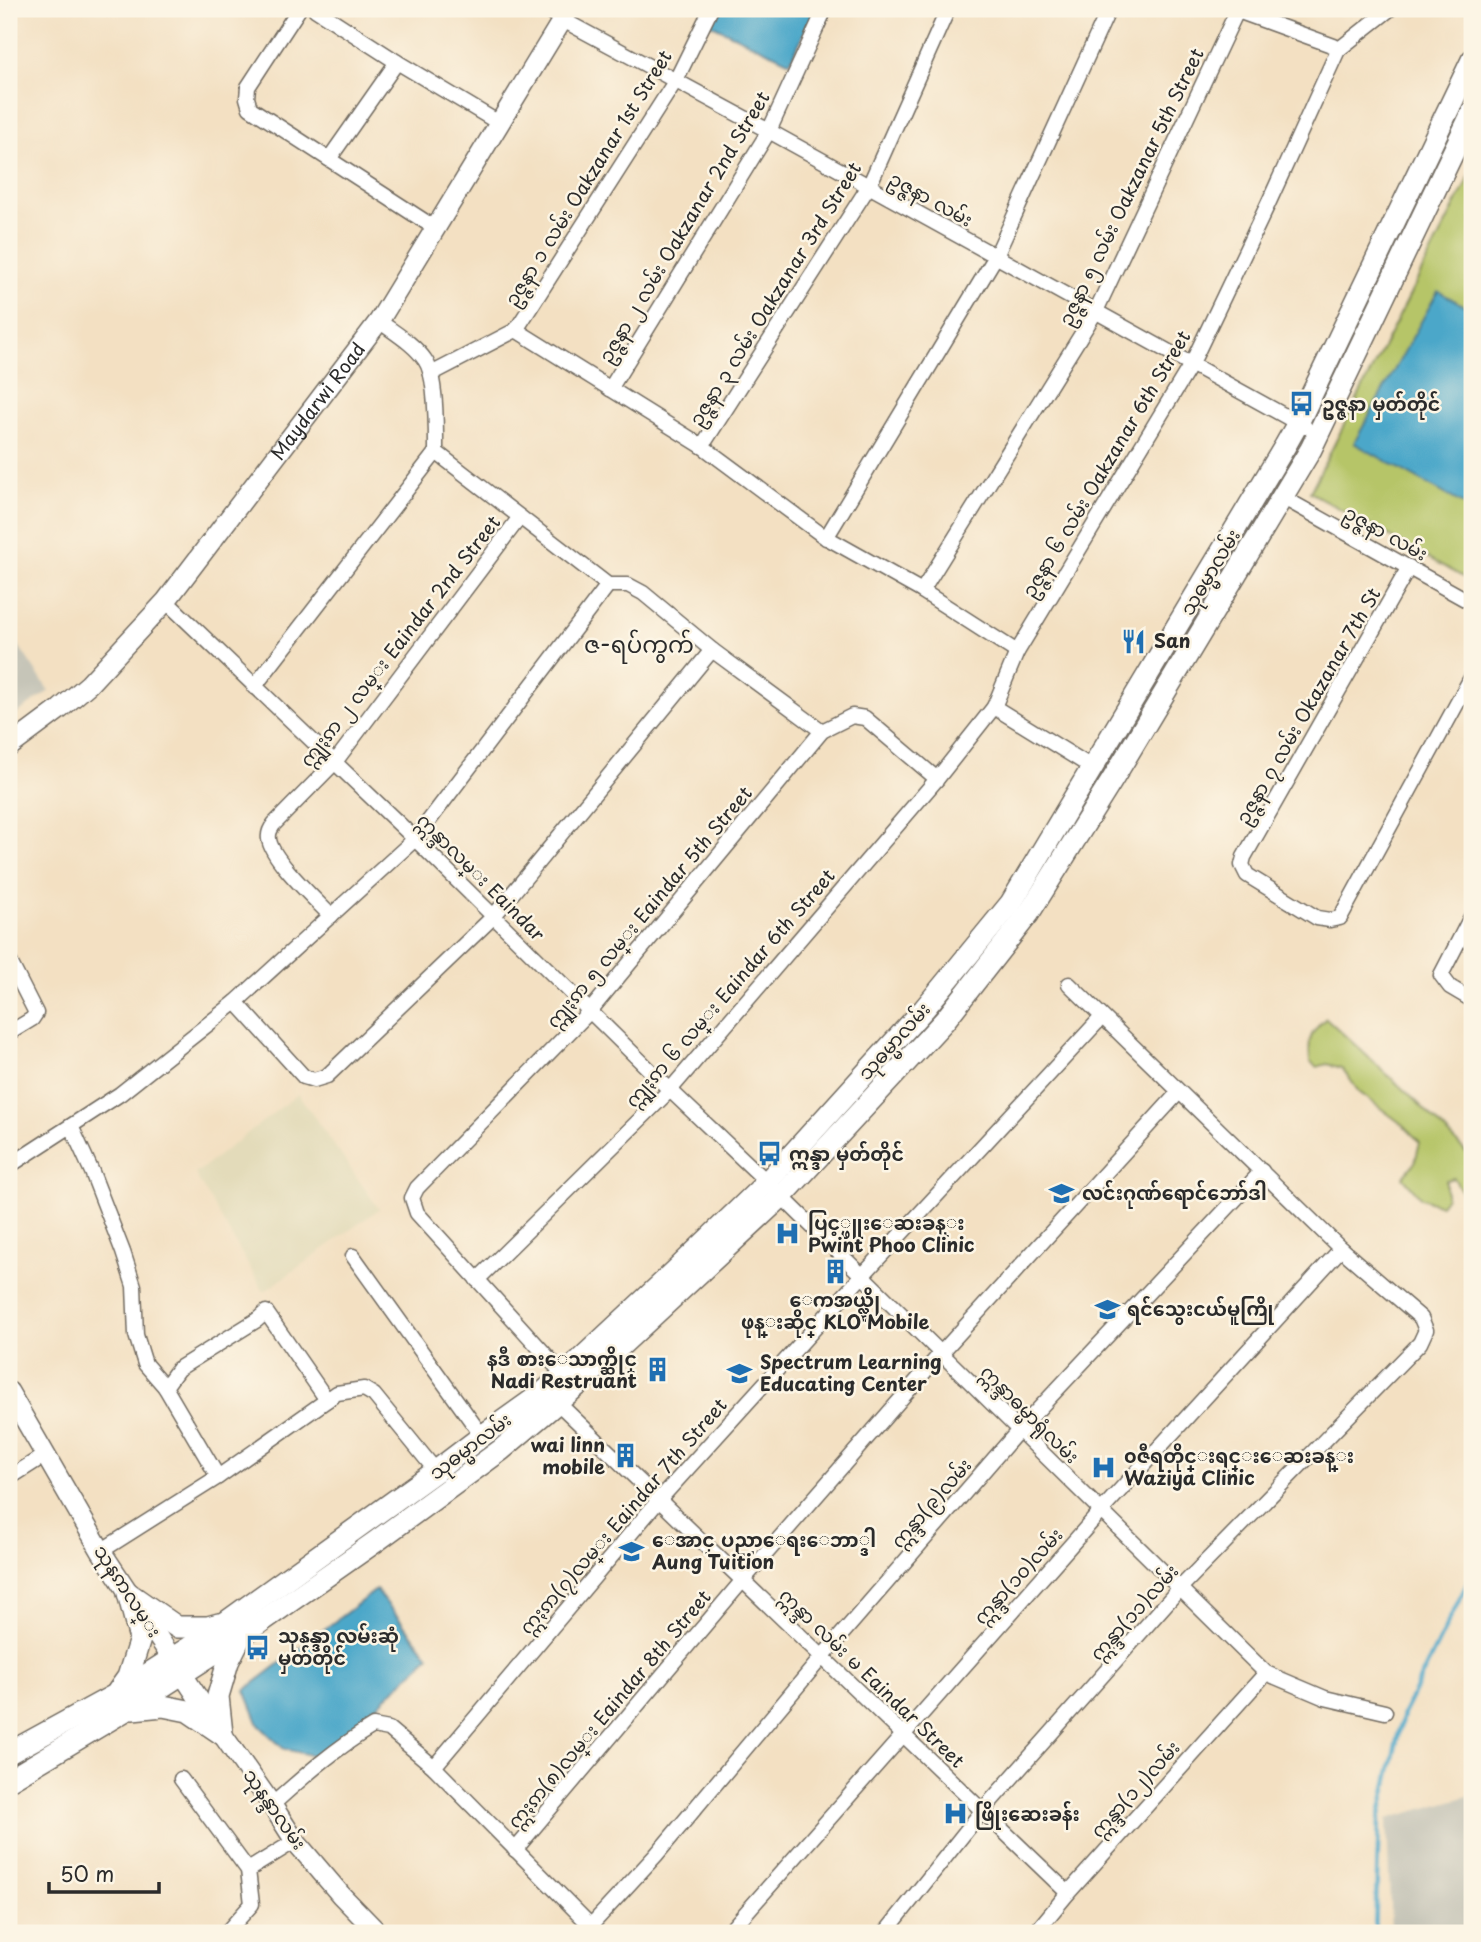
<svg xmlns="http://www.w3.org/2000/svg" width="1481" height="1942" font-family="'Playpen Sans','Noto Sans Myanmar',sans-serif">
<rect width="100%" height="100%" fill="#fcf5e5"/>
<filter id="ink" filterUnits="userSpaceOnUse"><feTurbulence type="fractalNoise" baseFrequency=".0143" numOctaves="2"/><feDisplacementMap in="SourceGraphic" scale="14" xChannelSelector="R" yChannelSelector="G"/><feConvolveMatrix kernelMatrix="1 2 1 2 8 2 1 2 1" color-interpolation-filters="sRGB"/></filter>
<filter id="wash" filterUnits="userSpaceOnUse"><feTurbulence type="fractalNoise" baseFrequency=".00686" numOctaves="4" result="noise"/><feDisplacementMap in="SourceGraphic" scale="28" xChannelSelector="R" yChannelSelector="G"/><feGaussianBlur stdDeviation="1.57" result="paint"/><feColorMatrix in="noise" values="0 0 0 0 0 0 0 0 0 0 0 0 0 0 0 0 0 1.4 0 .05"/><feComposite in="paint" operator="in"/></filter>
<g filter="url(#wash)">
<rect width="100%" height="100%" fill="#f3e0c2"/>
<path fill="#e3dbba" d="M298,1094L379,1209L264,1292L195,1174Z"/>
<g fill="#c6c5b8">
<path d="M9,631L49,691L9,719Z"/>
<path d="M1472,1795V1933H1391L1387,1819Z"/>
</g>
<g fill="#b6c568" stroke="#70784a" stroke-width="2">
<path d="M1472,172V582L1310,492Z"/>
<path d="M1326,1018L1417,1102L1472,1158V1208L1468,1203L1454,1178L1446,1180V1197L1440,1205L1421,1198L1403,1177L1415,1162L1420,1142L1403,1125L1359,1092L1342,1068L1327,1064L1317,1067L1310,1062C1308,1039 1309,1034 1326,1018Z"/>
</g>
<g fill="#4ba7c9" stroke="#3b697a" stroke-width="2">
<path d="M718,9H816L790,62L710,24Z"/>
<path d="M1438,291L1472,310V509L1354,443Z"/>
<path d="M376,1590L429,1656L363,1720L315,1756L284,1749L259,1725L245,1690Z"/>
</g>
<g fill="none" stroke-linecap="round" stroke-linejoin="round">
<path stroke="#4ba7c9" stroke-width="4.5" d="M1375,1933L1379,1819L1403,1714L1472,1574"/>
</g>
</g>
<g filter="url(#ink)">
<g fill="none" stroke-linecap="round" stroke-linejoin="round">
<defs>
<g id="street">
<path d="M299,9L248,87L247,98L250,108L435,228"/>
<path d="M315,9L397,62L499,123"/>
<path d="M546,9L563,20L769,131L1305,427"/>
<path d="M1232,9L1334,46L1338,50"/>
<path d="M1338,50L1390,9"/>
<path d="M329,159L397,62"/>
<path d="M379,321C395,333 414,344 425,360C437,376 436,431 436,452"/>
<path d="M516,330L702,446L822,535L922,591L1017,652"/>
<path d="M516,330L676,80L711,9"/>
<path d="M431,374L516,330"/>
<path d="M610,389L769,131L825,9"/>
<path d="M702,446L869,186L948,9"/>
<path d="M436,452L608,585H628L643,593L712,650L822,731"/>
<path d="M1282,497L1472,603"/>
<path d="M826,538L996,256L1109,9"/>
<path d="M1409,567L1244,857L1242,865L1247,875L1317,918L1330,920L1340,918L1472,676"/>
<path d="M922,591L1096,311L1237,11"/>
<path d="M166,601L415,839L670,1090L767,1182L1266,1673L1325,1698L1385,1712"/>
<path d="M254,687L436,452"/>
<path d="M994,707L1093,768"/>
<path d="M1472,915L1441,975L1450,987L1472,1000"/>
<path d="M331,916C316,900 271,859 269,839C268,833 270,829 274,824L335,762L520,517"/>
<path d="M9,960L36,1013L32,1019L9,1033"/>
<path d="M236,1002L304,1077L314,1080L327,1076L493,917L712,650"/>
<path d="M71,1126L92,1172L123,1252L134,1286L136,1335L145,1364L165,1387L218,1477"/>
<path d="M9,1166L120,1094L236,1002L415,839L608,585"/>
<path d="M353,1256L482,1436"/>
<path d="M477,1280L670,1090L937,779L994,707L1017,652L1192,363L1268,204L1338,50"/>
<path d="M564,1375L417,1213L412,1198L417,1188L590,1011L822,731L852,716L865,718L937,779"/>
<path d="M165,1387L178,1369L257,1320L266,1312L327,1400"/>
<path d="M558,1403L1068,1893"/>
<path d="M9,1478L45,1455"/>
<path d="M101,1551L218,1477L337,1393L364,1389L374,1395L436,1471"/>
<path d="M434,1767L659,1500L862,1276L1102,1017"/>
<path d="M181,1779L248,1870L252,1904L226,1933"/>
<path d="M272,1805C304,1776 336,1748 373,1726L389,1729L434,1767L591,1926"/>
<path d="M515,1850L743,1580L941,1353L1179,1092"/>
<path d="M248,1870L295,1841"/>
<path d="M357,1933L368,1925"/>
<path d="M584,1933L656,1855L822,1657L1019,1430L1262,1171"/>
<path d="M728,1933L1101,1511L1341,1249"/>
<path d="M885,1933L982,1811L1180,1588L1420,1343L1426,1330L1421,1318L1341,1249L1069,984"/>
<path d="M1035,1933L1068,1893L1266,1673"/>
</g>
<g id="secondary">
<path id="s1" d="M9,747L60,709L89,684L166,601L379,321L569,9"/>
<path d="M9,1392L101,1551L222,1734L272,1805L295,1841L341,1895L378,1933"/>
</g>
<g id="primary">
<path d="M128,1593L177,1627H208L219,1624"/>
<path d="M118,1691L128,1677L140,1639L128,1593"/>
<path d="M132,1709L163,1706L188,1711L222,1734"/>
<path d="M222,1734L218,1696L228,1662L241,1636"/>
<path d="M9,1753L115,1695L204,1638L436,1471L482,1436L541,1394L564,1375L674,1272L767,1182L924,1009L1011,903L1285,446L1298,423L1472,60"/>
<path d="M9,1780L126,1710L241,1636L375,1542L501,1450L586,1378L782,1196L945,1020L1029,913L1111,782L1311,449L1472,113"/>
</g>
</defs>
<use href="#street" stroke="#716a60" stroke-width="17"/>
<use href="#secondary" stroke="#716a60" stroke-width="22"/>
<use href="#primary" stroke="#716a60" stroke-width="24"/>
<use href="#street" stroke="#fff" stroke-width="14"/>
<use href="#secondary" stroke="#fff" stroke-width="19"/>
<use href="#primary" stroke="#fff" stroke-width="21"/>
</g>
</g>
<defs>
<symbol id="bus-bare" viewBox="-9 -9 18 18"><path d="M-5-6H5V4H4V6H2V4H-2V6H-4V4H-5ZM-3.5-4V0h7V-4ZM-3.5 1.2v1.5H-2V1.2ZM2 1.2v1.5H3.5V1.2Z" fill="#1f6fb2" stroke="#fcf5e5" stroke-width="2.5" paint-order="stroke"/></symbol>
<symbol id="restaurant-bare" viewBox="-9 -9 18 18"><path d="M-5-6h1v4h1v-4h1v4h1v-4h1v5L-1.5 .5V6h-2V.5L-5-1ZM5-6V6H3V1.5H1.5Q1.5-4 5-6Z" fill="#1f6fb2" stroke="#fcf5e5" stroke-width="2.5" paint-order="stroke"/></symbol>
<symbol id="school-bare" viewBox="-9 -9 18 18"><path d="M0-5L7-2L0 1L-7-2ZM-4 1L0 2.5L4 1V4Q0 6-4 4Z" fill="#1f6fb2" stroke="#fcf5e5" stroke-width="2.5" paint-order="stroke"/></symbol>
<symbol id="hospital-bare" viewBox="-9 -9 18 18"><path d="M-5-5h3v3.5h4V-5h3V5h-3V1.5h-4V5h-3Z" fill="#1f6fb2" stroke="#fcf5e5" stroke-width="2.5" paint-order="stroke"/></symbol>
<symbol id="building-bare" viewBox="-9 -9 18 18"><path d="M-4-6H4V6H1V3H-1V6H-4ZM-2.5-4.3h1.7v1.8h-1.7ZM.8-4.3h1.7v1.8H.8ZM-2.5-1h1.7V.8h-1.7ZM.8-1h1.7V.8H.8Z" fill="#1f6fb2" stroke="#fcf5e5" stroke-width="2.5" paint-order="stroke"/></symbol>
</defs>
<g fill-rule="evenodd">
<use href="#bus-bare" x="1284" y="386" width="35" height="35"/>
<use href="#restaurant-bare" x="1116" y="624" width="35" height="35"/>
<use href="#bus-bare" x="752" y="1136" width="35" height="35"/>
<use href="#school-bare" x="1044" y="1176" width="35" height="35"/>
<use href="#hospital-bare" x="770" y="1216" width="35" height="35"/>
<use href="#building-bare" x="818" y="1254" width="35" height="35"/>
<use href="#school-bare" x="1090" y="1292" width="35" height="35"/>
<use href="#building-bare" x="640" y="1352" width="35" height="35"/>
<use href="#school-bare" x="722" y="1356" width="35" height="35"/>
<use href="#building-bare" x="608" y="1438" width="35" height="35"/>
<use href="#hospital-bare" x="1086" y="1450" width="35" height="35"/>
<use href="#school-bare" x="614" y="1534" width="35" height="35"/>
<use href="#bus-bare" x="240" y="1630" width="35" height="35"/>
<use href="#hospital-bare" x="938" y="1796" width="35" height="35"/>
</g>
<g text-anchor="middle" stroke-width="5" stroke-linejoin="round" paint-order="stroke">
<g font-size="19" fill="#2b2b2b" stroke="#fcf5e5">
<text transform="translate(588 178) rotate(-58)" y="7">ဥဇ္ဇနာ ၁ လမ်း Oakzanar 1st Street</text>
<text transform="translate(1131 187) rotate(-64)" y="7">ဥဇ္ဇနာ ၅ လမ်း Oakzanar 5th Street</text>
<text transform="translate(931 199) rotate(29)" y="7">ဥဇ္ဇနာ လမ်း</text>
<text transform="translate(684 227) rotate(-59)" y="7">ဥဇ္ဇနာ ၂ လမ်း Oakzanar 2nd Street</text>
<text transform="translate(775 294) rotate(-58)" y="7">ဥဇ္ဇနာ ၃ လမ်း Oakzanar 3rd Street</text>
<text dy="7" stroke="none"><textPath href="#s1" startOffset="466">Maydarwi Road</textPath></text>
<text transform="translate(1106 464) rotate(-59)" y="7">ဥဇ္ဇနာ ၆ လမ်း Oakzanar 6th Street</text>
<text transform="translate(1386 533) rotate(29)" y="7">ဥဇ္ဇနာ လမ်း</text>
<text transform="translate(1210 572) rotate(-59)" y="7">သုဓမ္မာလမ်း</text>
<text transform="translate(400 641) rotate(-52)" y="7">ဣျႏၵာ ၂ လမ္း Eaindar 2nd Street</text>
<text transform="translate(1308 706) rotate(-60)" y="7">ဥဇ္ဇနာ ၇ လမ်း Okazanar 7th St</text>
<text transform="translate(481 877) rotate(45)" y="7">ဣန္ဒာလမ္း Eaindar</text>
<text transform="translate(649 907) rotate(-50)" y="7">ဣျႏၵာ ၅ လမ္း Eaindar 5th Street</text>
<text transform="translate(730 988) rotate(-49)" y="7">ဣျႏၵာ ၆ လမ္း Eaindar 6th Street</text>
<text transform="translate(894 1041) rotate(-48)" y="7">သုဓမ္မာလမ်း</text>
<text transform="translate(1030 1414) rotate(45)" y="7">ဣန္ဒာဓမ္မာရုံလမ်း</text>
<text transform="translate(470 1446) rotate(-37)" y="7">သုဓမ္မာလမ်း</text>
<text transform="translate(931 1503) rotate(-49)" y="7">ဣန္ဒာ(၉)လမ်း</text>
<text transform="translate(623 1516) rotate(-49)" y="7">ဣႏၵာ(၇)လမ္း Eaindar 7th Street</text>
<text transform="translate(1018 1576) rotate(-48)" y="7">ဣန္ဒာ(၁၀)လမ်း</text>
<text transform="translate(128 1591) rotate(57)" y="7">သုနၵာလမ္း</text>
<text transform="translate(1134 1612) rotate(-48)" y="7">ဣန္ဒာ(၁၁)လမ်း</text>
<text transform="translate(872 1678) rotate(44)" y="7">ဣန္ဒာ လမ်း မ Eaindar Street</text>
<text transform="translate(609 1709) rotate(-50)" y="7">ဣႏၵာ(၈)လမ္း Eaindar 8th Street</text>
<text transform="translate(1135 1789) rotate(-48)" y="7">ဣန္ဒာ(၁၂)လမ်း</text>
<text transform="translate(275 1809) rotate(55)" y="7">သုနန္ဒာလမ်း</text>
</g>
<g font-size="19" font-weight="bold" fill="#2b2b2b" stroke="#fcf5e5" text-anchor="start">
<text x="1322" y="411">ဥဇ္ဇနာ မှတ်တိုင်</text>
<text x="1154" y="648">San</text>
<text x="789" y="1161">ဣန္ဒာ မှတ်တိုင်</text>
<text x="1082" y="1200">လင်းဂုဏ်ရောင်ဘော်ဒါ</text>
<text x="808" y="1230">ပြင့္ဖူးေဆးခန္း<tspan x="808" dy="22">Pwint Phoo Clinic</tspan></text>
<text x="835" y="1307" text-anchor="middle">ေကအယ္လ္အို<tspan x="835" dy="22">ဖုန္းဆိုင္ KLO Mobile</tspan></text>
<text x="1127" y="1316">ရင်သွေးငယ်မူကြို</text>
<text x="637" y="1366" text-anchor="end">နဒီ စားေသာက္ဆိုင္<tspan x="637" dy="22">Nadi Restruant</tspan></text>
<text x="760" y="1369">Spectrum Learning<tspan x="760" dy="22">Educating Center</tspan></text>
<text x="605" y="1452" text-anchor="end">wai linn<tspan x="605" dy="22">mobile</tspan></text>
<text x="1124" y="1463">၀ဇီရတိုင္းရင္းေဆးခန္း<tspan x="1124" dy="22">Waziya Clinic</tspan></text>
<text x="652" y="1547">ေအာင္ ပညာေရးေဘာ္ဒါ<tspan x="652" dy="22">Aung Tuition</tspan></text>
<text x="278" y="1643">သုနန္ဒာ လမ်းဆုံ<tspan x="278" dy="22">မှတ်တိုင်</tspan></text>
<text x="975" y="1821">ဖြိုးဆေးခန်း</text>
</g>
<g font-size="23" fill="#2b2b2b" stroke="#fcf5e5">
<text x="639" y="653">ဇ-ရပ်ကွက်</text>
</g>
</g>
<rect width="1481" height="1942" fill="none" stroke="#fcf5e5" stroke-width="35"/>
<path d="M49 1882v10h110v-10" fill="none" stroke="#2b2b2b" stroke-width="3.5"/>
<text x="60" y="1882" font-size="21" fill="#2b2b2b" stroke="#fcf5e5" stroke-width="5" paint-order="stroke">50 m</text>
</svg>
